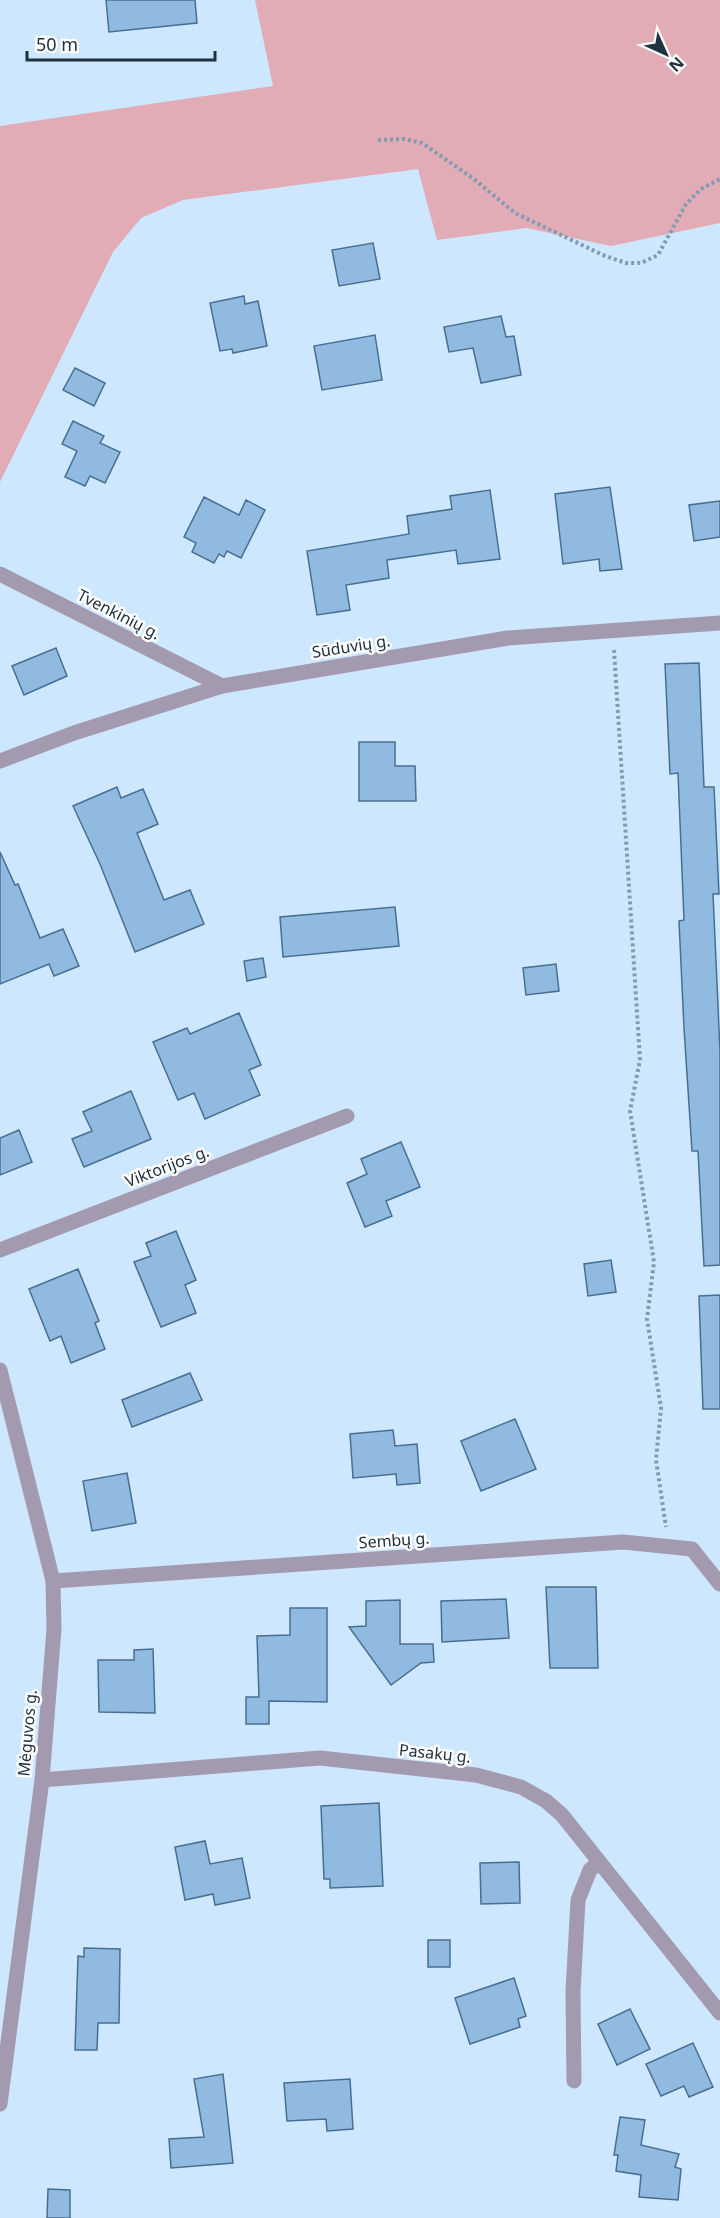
<svg xmlns="http://www.w3.org/2000/svg" width="720" height="2218" font-family="'Noto Sans',sans-serif">
<rect width="100%" height="100%" fill="#cde7ff"/>
<path fill="#e1acb6" d="M255,0H720V223L611,246L526,228L437,240L418,169L183,200L141,218L113,252L0,482V126L273,86Z"/>
<g fill="#90bae0" stroke="#486f92" stroke-width="1.5">
<path d="M106,0H195L197,23L109,32Z"/>
<path d="M373,243L380,279L339,286L332,250Z"/>
<path d="M244,296L245,304L258,301L267,346L233,353L232,349L220,351L210,303Z"/>
<path d="M501,316L506,337L514,336L521,375L481,383L473,348L449,352L444,327Z"/>
<path d="M375,335L382,380L322,390L314,346Z"/>
<path d="M75,368L105,383L94,406L63,390Z"/>
<path d="M73,421L104,436L100,443L120,452L105,483L90,476L85,486L65,477L77,451L62,444Z"/>
<path d="M610,487L622,569L600,571L599,559L563,564L555,494Z"/>
<path d="M490,490L500,559L458,564L456,550L387,560L389,578L346,585L350,610L317,615L307,551L409,534L407,516L452,509L450,496Z"/>
<path d="M204,497L239,515L246,500L265,510L241,558L227,551L224,557L219,554L214,563L192,552L196,543L184,537Z"/>
<path d="M720,501V537L694,541L689,505Z"/>
<path d="M56,648L67,676L24,695L12,666Z"/>
<path d="M699,663L704,787H714L719,894H713L720,1051V1265L704,1266L698,1151H692L684,1028L679,921L684,920L678,773L670,774L665,664Z"/>
<path d="M359,742H395V766H415L416,801H359Z"/>
<path d="M117,787L121,798L143,789L158,824L137,833L164,900L190,890L204,924L135,952L100,864L73,806Z"/>
<path d="M0,852L15,885L18,884L40,938L63,929L79,966L54,976L49,964L0,984Z"/>
<path d="M395,907L399,946L283,957L280,917Z"/>
<path d="M263,958L266,977L247,981L244,961Z"/>
<path d="M556,964L559,991L526,995L523,968Z"/>
<path d="M239,1013L261,1065L249,1070L260,1095L205,1119L194,1093L178,1100L153,1042L187,1028L190,1034Z"/>
<path d="M131,1091L151,1139L84,1167L72,1139L92,1131L83,1112Z"/>
<path d="M19,1130L32,1162L0,1175V1138Z"/>
<path d="M401,1142L420,1187L386,1201L392,1216L365,1227L347,1183L367,1174L361,1159Z"/>
<path d="M176,1231L196,1280L185,1285L196,1313L161,1327L134,1262L151,1256L146,1243Z"/>
<path d="M611,1260L616,1292L588,1296L584,1264Z"/>
<path d="M78,1269L99,1321L95,1323L105,1349L71,1363L61,1336L50,1341L29,1289Z"/>
<path d="M720,1295V1409H703L699,1296Z"/>
<path d="M190,1373L202,1400L132,1427L122,1400Z"/>
<path d="M515,1419L536,1469L481,1491L461,1441Z"/>
<path d="M393,1430L395,1446L417,1444L420,1483L397,1485L396,1474L353,1478L350,1434Z"/>
<path d="M127,1473L136,1523L92,1531L83,1481Z"/>
<path d="M546,1587H596L598,1668H550Z"/>
<path d="M506,1599L509,1638L442,1642L441,1601Z"/>
<path d="M400,1600V1644H433L434,1662L421,1663L391,1685L349,1627L366,1626V1601Z"/>
<path d="M290,1608H327V1702L269,1701V1724H246V1697H259L257,1636L290,1635Z"/>
<path d="M153,1649L155,1713L99,1712L98,1660H134V1650Z"/>
<path d="M379,1803L383,1886L330,1888V1879H324L321,1806Z"/>
<path d="M205,1841L210,1864L242,1858L250,1898L215,1905L213,1894L185,1900L175,1847Z"/>
<path d="M519,1862L520,1903L481,1904L480,1863Z"/>
<rect x="428" y="1940" width="22" height="27"/>
<path d="M84,1948L120,1949L119,2023H98L97,2050H75L78,1956L84,1957Z"/>
<path d="M514,1978L526,2016L518,2019L520,2027L470,2044L455,1998Z"/>
<path d="M630,2009L650,2049L617,2065L598,2024Z"/>
<path d="M693,2043L713,2087L689,2097L684,2086L661,2096L646,2064Z"/>
<path d="M223,2074L233,2163L171,2168L169,2139L204,2137L194,2079Z"/>
<path d="M350,2079L353,2129L327,2131L326,2119L287,2121L284,2083Z"/>
<path d="M620,2117L645,2120L641,2145L679,2154L675,2167L681,2169L678,2200L639,2197L641,2175L616,2171L618,2155H614Z"/>
<path d="M48,2189L70,2190V2218H47Z"/>
</g>
<g fill="none" stroke-linecap="round" stroke-linejoin="round">
<g stroke="#849aae" stroke-width="4" stroke-dasharray="3 3" stroke-linecap="butt">
<path d="M378,140L404,139L422,143L474,179L515,213L603,255L626,263H641L658,255L686,204L701,189L720,179"/>
<path d="M614,650L640,1060L630,1111L654,1262L647,1319L661,1408L656,1460L666,1527"/>
</g>
<g stroke="#a49aaf" stroke-width="15">
<path d="M0,574L222,686"/>
<path d="M0,761L74,733L222,686L508,638L720,623"/>
<path d="M0,1250L347,1116"/>
<path d="M0,1370L53,1581L54,1629L42,1780L0,2104"/>
<path d="M53,1581L623,1542L692,1549L720,1584"/>
<path d="M42,1780L320,1758L476,1775L521,1787L546,1801L562,1815L720,2013"/>
<path d="M574,2081L573,1992L578,1900L590,1870L598,1863"/>
</g>
</g>
<g text-anchor="middle" stroke-width="5" stroke-linejoin="round" paint-order="stroke">
<g font-size="16" fill="#203140" stroke="#fff">
<text transform="translate(119 614) rotate(27)" y="6">Tvenkinių g.</text>
<text transform="translate(351 646) rotate(-9)" y="6">Sūduvių g.</text>
<text transform="translate(167 1166) rotate(-21)" y="6">Viktorijos g.</text>
<text transform="translate(394 1540) rotate(-4)" y="6">Sembų g.</text>
<text transform="translate(27 1733) rotate(-85)" y="6">Mėguvos g.</text>
<text transform="translate(435 1753) rotate(6)" y="6">Pasakų g.</text>
</g>
</g>
<g transform="translate(666 54) rotate(135)" stroke="#ffffff" stroke-width="4.5" paint-order="stroke">
<path d="M0-4.5L10 22L0 15L-10 22Z" fill="#203140"/>
<text y="-9" font-size="16" font-weight="bold" text-anchor="middle" fill="#203140">N</text>
</g>
<path d="M27 51v9h188v-9" fill="none" stroke="#203140" stroke-width="3"/>
<text x="36" y="51" font-size="18" fill="#203140" stroke="#ffffff" stroke-width="4.5" paint-order="stroke">50 m</text>
</svg>
